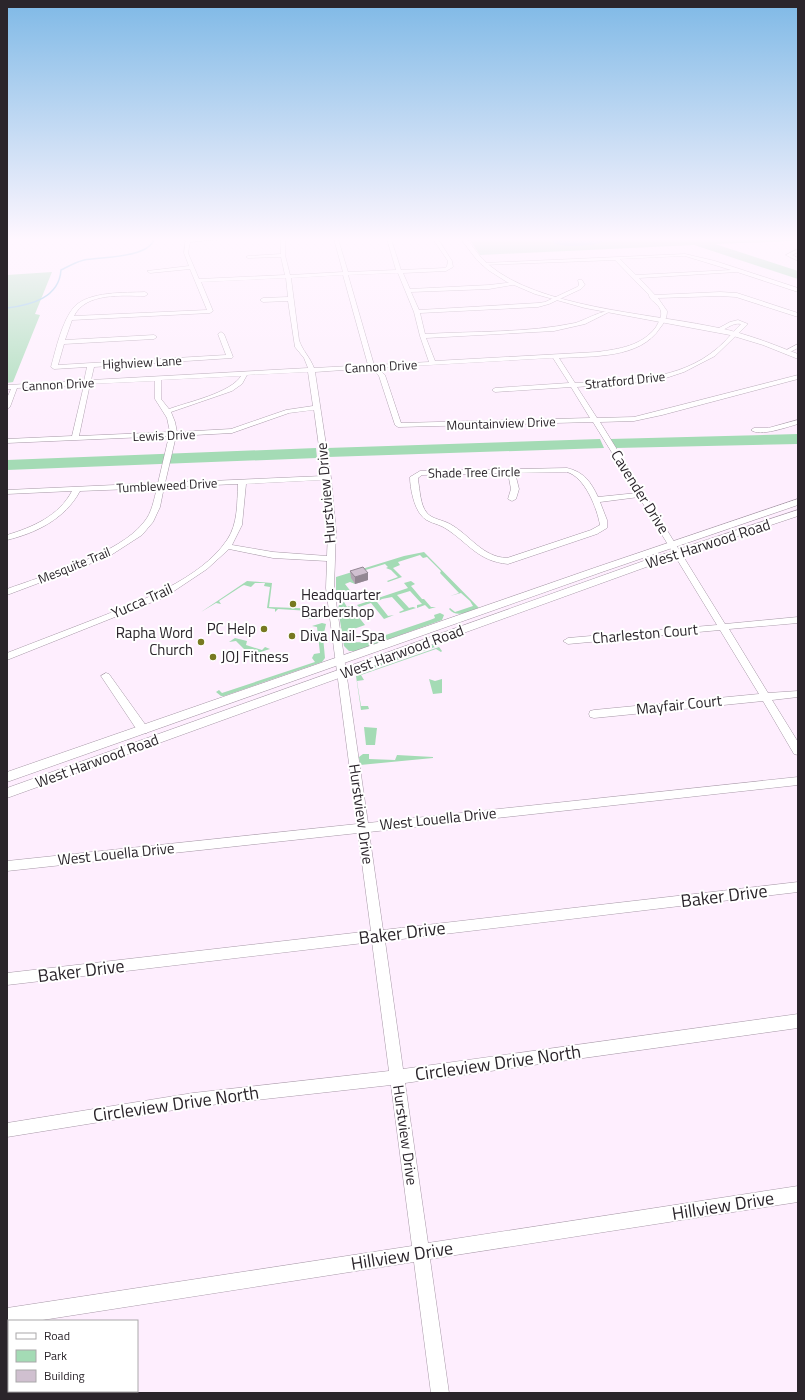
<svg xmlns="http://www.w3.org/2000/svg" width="805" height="1400" font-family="'Titillium Web',sans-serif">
<rect width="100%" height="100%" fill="#feeefe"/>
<g fill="#a4dbb5">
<path d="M469,239H793L794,241L715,244L798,271V279L694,245L480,255Z"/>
<path d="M52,272L35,314L40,315L13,382L7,383V275Z"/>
<path d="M798,434V444L616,448L610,439Z"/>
<path d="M600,439L604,448L328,457L327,448Z"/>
<path d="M316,448L317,458L7,470V460Z"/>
<path d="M424,552L479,608C468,611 457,619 449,609L450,608L455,612L473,606L470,601L461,593L450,596L459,593L440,573L441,571L427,557L423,558L420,555L398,562L400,565L393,568L402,577L388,582L387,581L398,577L391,570L386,568L388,567L385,564L356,573L355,584L350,582L345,584L352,593L343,596L336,593V577L404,556Z"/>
<path d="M247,581L272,583L269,607L322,609L324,610L325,616C321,619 312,620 308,618L310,611L278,609L275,612V609L267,608L270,587L264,586L265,583H255L251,587L244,585L242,586L219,601L221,604L216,603L201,612L151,632L201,612Z"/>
<path d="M411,581L415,584L411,586L422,599H424L431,607H436L429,609L425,605L417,608V605L422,604L410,591L397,595L409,608L413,607L416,608L400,613L399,612L404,610L392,597L382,599L377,602L388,616L394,615L384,619L371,603L359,607L357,605L408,588L404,583Z"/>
<path d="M344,602L347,607L350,606L365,625L351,630L352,632L347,638C350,645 357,641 362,643L430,620L435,618L434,615L440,613L444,615L442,620L356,651H349L344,646L338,608L339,605Z"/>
<path d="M322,623L326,624L323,637L325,658L322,662L224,696H221L216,692L219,690L222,693L315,662L312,658L314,654L320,653L317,627L312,626Z"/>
<path d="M235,638L247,641L246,645L262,650L265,647L270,649L245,657L244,656L249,654L236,641L229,642Z"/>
<path d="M433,645L438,646L353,675L357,672Z"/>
<path d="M439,647L442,651L441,652L436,649L361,675L364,680L357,681L361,706H368L369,709L361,710L356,676Z"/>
<path d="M429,679L435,681L442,679V693L433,694Z"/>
<path d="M364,727L377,728L375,745H366Z"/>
<path d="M363,754H369V759L395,760L397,755L433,757V758L360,765L359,757Z"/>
</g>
<path fill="#81c0e3" d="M554,239H610C600,246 562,249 552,242Z"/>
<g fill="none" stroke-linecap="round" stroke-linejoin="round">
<path stroke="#81c0e3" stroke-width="1.5" d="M7,308C31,305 59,298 61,270C69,266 76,262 84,260C101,257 149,258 154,239"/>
<defs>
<g id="minor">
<path d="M186,239H222L190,242L188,253L199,279L285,275L281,257L248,258L246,257L248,256L281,254V239H285V255L290,275L343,272L334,239H338L348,272L396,270L387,239H391L401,270L445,268L447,266L448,261L433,239H438L452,261L453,267L446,271L403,273L410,289L489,285L515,282L518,284L489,289L411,292L419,310L538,303L545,302L577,287L579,285L578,280H582L585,285L581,289L549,304L538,307L420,313L425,334C475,331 527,333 575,323C583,321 604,309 609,312L585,324L554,331L426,338L435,361L597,352C619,349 642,346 656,327C658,323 662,317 661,312C660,305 653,302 650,298C649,296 649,294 647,293L615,260L482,265V263H484L685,254L715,261L798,288V292L737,272L639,278L655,295L720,292L737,293L798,313V317L736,297L720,296L658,298L667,311C667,318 664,323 660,328C640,359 592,356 559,358L575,383C621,380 671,382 710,354C722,346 731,334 741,324C731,322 726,331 717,331V329L730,322L738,320L748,324L715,356L684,372L660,380L577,387L597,418L634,417L798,375V379L662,415L634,421L600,422L725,624L798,617V623L729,629L768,693L798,691V697L772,700L798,742V755L794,754L763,701L594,718L590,717L589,714L590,711L594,710L759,694L720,630L568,644L563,641L568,638L717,625L639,497L600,502L607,520V528L597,534L508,564C477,561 469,543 445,528C437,523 427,523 421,515C414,507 410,488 410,477L420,471L567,468C584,472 591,482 598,497L637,493L593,422L398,427L395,425L379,376L371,368L315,372L331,478L336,531L334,588L368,823L798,777V785L369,832L383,930L798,882V892L385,941L403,1069L798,1014V1028L405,1083L428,1243L798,1186V1202L430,1259L449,1393H431L414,1262L36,1321H9V1325L7,1326V1308L412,1246L391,1085L193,1107L7,1137V1123L193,1093L389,1071L372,942L7,985V973L371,931L358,833L7,871V861L357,824L326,588L327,561L273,558L229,549L207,569L165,597L7,660V653C36,642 66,630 95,619C138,602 200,580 227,540C238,524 237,503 238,484L164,487L160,507L153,522L142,535L108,557L7,595V589C45,575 120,554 144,522C152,513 154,499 157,488L80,491C65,519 36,533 7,540V535C33,527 59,516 72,491L7,494V490L158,483L169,436L7,443V439L72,436L84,385L17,388L10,407L7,409V398L11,389H7V385L84,381L87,367L54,369L51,367C56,349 62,321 74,307C89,291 125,293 145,292L148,294L145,296C122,296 86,292 74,316L207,310L190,269L150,273L147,271L189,266L184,253ZM685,256L731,270L636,275L620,259ZM398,273L414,312L420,336L429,362L374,365L348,275ZM343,275L368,365L314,368C310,357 302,350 299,340L291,278ZM286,278L288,297L263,298L260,300L263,302L288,301L295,347L304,358L308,368L91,380L94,367L232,358L233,357L224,334L221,332L218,334L226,355L58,365L64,344L154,339L157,337L154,335L65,340L72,320L210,313L213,311L201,282ZM553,358L569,383L495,388L492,390L495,392L571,387L590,418L401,423L385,375L378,368ZM308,372L313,406L286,410L231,429L177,432L175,422L171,412L232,391L242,384L247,375ZM241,376C231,393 188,402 169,409L161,399V380ZM155,381V399L167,418L170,432L79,436L90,384ZM314,410L323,476L165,483L176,436L232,433L289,413ZM567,472C585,477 597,508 600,525L591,530L507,558C482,557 470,535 450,524C443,520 432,519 427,513C420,505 420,490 418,480V478L422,475L508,473L511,489L508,499L512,501L516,499L519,489L515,473ZM323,480L328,531L327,556L273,552L232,545L242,525L246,484Z"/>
<path d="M798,249V252L792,255L798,258V261L786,255Z"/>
<path d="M798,344V348L786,354L783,352Z"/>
<path d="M798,420V424C787,427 760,437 751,430L754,428H768Z"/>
<path d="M106,673L109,674L147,727L148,730L147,733H139L101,676Z"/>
</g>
<g id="major">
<path d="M461,239H467C474,248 480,258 489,265C539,307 645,313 709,326C737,331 763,340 790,351L798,354V359L763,345L730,335L585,308L535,294L507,282L488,270L477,260Z"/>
<path d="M798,499V505L602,572L7,782V772L594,568Z"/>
<path d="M798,510V516L660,562L7,798V788L652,558Z"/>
</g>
</defs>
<use href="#minor" stroke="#a798a7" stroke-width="1"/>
<use href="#major" stroke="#a798a7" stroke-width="1"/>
<use href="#minor" fill="#fff" fill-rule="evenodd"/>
<use href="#major" fill="#fff" fill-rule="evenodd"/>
</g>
<path fill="#b3a5b3" d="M350,571L368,573V580L355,584L351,578Z"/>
<path fill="#928692" d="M368,573V580L355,584V577Z"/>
<path fill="#d0c0d0" stroke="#928692" d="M363,567L368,573L355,577L350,571Z"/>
<linearGradient id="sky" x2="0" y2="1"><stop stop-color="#7fb9e6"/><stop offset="0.55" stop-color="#fff7ff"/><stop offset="1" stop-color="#fff7ff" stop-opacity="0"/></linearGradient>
<rect width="805" height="435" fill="url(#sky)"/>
<g fill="#777921" stroke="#fff" stroke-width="1.5">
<circle cx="293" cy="604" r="4"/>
<circle cx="264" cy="629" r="4"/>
<circle cx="292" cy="636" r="4"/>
<circle cx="201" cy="642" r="4"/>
<circle cx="213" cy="657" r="4"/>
</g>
<g text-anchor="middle" stroke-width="4" stroke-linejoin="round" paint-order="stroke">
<g font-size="13" fill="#2b252b" stroke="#fff">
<text transform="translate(142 362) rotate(-3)" y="5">Highview Lane</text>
<text transform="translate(381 366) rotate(-3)" y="5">Cannon Drive</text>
<text transform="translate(625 380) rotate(-6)" y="5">Stratford Drive</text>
<text transform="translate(58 384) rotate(-3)" y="5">Cannon Drive</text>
<text transform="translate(501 423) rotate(-2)" y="5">Mountainview Drive</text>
<text transform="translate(164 435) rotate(-2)" y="5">Lewis Drive</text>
<text transform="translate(474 472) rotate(-1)" y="5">Shade Tree Circle</text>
<text transform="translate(167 485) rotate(-3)" y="5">Tumbleweed Drive</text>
<text transform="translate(74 565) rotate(-22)" y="5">Mesquite Trail</text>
</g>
<g font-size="15" fill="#2b252b" stroke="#fff">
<text transform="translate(640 492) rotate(58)" y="5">Cavender Drive</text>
<text transform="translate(326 493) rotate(-95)" y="5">Hurstview Drive</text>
<text transform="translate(708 544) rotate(-18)" y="5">West Harwood Road</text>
<text transform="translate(142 601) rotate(-24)" y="5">Yucca Trail</text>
<text transform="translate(645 634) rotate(-5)" y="5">Charleston Court</text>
<text transform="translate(402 652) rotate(-20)" y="5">West Harwood Road</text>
<text transform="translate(679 705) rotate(-6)" y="5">Mayfair Court</text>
<text transform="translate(97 761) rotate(-20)" y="5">West Harwood Road</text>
<text transform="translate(361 814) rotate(82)" y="5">Hurstview Drive</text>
<text transform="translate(438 819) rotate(-6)" y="5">West Louella Drive</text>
<text transform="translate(116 854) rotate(-6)" y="5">West Louella Drive</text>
<text transform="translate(405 1135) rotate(82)" y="5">Hurstview Drive</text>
</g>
<g font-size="15" fill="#2b252b" stroke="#fff" text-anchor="start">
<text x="301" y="600">Headquarter<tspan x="301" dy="17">Barbershop</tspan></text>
<text x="256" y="634" text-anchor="end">PC Help</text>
<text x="193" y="638" text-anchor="end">Rapha Word<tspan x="193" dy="17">Church</tspan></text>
<text x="300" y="641">Diva Nail-Spa</text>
<text x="221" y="662">JOJ Fitness</text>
</g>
<g font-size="18" fill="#2b252b" stroke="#fff">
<text transform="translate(724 896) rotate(-7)" y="6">Baker Drive</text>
<text transform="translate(402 933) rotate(-7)" y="6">Baker Drive</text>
<text transform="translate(81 971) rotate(-7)" y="6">Baker Drive</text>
<text transform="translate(498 1063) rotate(-8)" y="6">Circleview Drive North</text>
<text transform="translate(176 1104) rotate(-8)" y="6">Circleview Drive North</text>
<text transform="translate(723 1206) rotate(-9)" y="6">Hillview Drive</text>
<text transform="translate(402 1256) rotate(-9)" y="6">Hillview Drive</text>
</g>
</g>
<rect width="805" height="1400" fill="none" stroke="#2b252b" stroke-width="16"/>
<rect x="8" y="1320" width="130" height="72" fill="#ffffff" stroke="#aaa8aa"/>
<rect x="16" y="1333" width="20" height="6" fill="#ffffff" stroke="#aaa8aa"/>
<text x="44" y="1340" font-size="12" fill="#2b252b">Road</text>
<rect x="16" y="1350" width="20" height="12" fill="#a4dbb5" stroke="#aaa8aa"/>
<text x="44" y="1360" font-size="12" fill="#2b252b">Park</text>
<rect x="16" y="1370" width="20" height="12" fill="#d0c0d0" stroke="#aaa8aa"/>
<text x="44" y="1380" font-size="12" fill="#2b252b">Building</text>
</svg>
